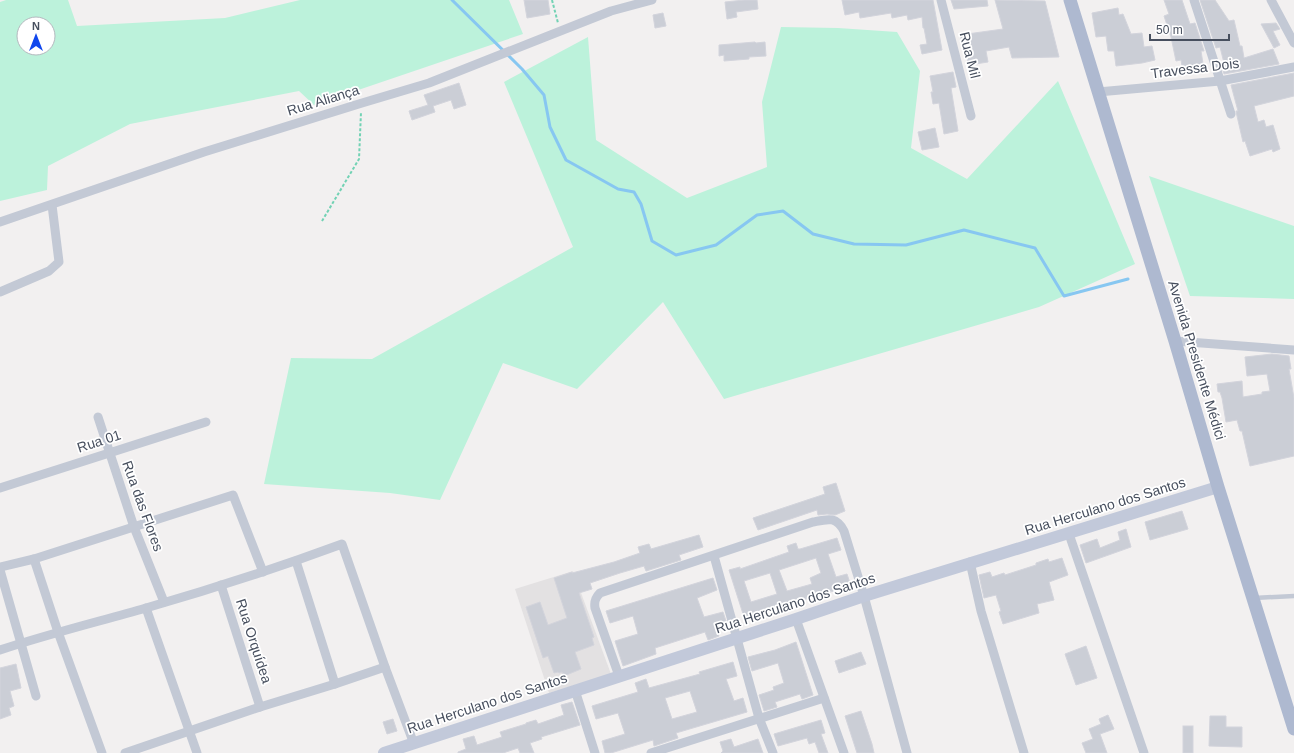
<svg xmlns="http://www.w3.org/2000/svg" width="1294" height="753" font-family="Helvetica,sans-serif">
<rect width="100%" height="100%" fill="#f2f0f0"/>
<path fill="#e3e1e2" d="M573,571L611,674L549,693L515,589Z"/>
<g fill="#bcf2db" fill-rule="evenodd">
<path d="M6,0H68L77,26L225,18L300,0H509L523,34L314,105L299,91L130,124L48,166L47,190L0,201V2ZM24,24H48V48H24Z"/>
<path d="M781,27L838,28L897,32L920,71L911,148L967,179L1058,81L1135,264L1039,307L724,399L663,302L577,389L503,363L440,500L390,493L264,484L291,358L372,359L573,247L504,82L588,37L596,140L687,198L767,167L762,102Z"/>
<path d="M1149,176L1294,226V299L1190,296Z"/>
</g>
<g fill="none" stroke-linecap="round" stroke-linejoin="round">
<path stroke="#87c7f1" stroke-width="3" d="M452,0L522,69L544,95L550,127L566,160L618,189L634,192L641,204L652,241L676,255L716,245L757,215L783,211L813,234L854,244L906,245L964,230L1035,248L1064,296L1128,279"/>
</g>
<g fill="#cbced6" stroke="#d3d4dc" fill-rule="evenodd">
<path d="M524,0H548L550,14L527,18Z"/>
<path d="M744,0H757L758,9L736,12L737,17L727,19L725,2Z"/>
<path d="M842,0H933L942,50L922,54L920,45L927,44L924,28H923L922,17L908,20L907,15L892,18L891,13L860,18L859,12L845,15Z"/>
<path d="M951,0H987L988,6L954,9Z"/>
<path d="M995,0L1045,1L1059,57L1012,58L1009,47L986,51L988,62L969,65L960,35L1003,29Z"/>
<path d="M1164,0H1182L1190,24L1195,23L1204,51H1201L1204,70L1183,73L1181,60L1176,61L1171,37L1164,16L1169,14Z"/>
<path d="M1200,0H1215L1229,21L1234,20L1240,46H1242L1244,58L1273,49L1279,64L1224,74L1221,64L1224,63L1220,47L1216,48Z"/>
<path d="M1118,8L1119,15L1123,14L1131,34L1142,33L1144,47L1152,46L1155,60L1142,63L1116,66L1114,51H1108L1106,36L1096,37L1092,13Z"/>
<path d="M663,13L666,26L655,28L653,15Z"/>
<path d="M1276,23L1280,29L1273,31L1280,45L1274,48L1261,24Z"/>
<path d="M755,42L756,43L765,42L766,56L749,57V59L724,61V55L719,56V45Z"/>
<path d="M953,72L956,87L951,88L958,131L944,134L939,103L933,104L931,92H933L930,76Z"/>
<path d="M1294,73V96L1254,106L1258,122L1264,120L1266,127L1273,125L1280,149L1273,152L1272,149L1250,156L1245,141L1243,142L1237,116L1236,111H1238L1231,85Z"/>
<path d="M459,83L466,105L454,109L451,100L433,106L435,112L412,120L409,111L428,105L424,95Z"/>
<path d="M935,128L939,147L922,150L918,132Z"/>
<path d="M1272,354L1289,356L1291,369H1289L1294,398V456L1250,466L1242,431H1240L1237,420L1226,422L1222,398L1220,392H1218L1217,384L1242,381L1243,397L1262,394V392L1270,391L1267,374L1247,376L1245,357Z"/>
<path d="M836,483L845,511L835,515L827,514L818,515L817,510L758,530L753,518L825,494L823,487Z"/>
<path d="M1182,511L1188,529L1150,540L1145,522Z"/>
<path d="M1126,529L1131,547L1086,563L1080,545L1097,539L1100,548L1120,540L1118,532Z"/>
<path d="M699,535L703,547L679,555L681,560L646,571L644,566L620,573L590,583L592,589L579,593L594,637L592,638L594,645L575,652L581,669L564,676L562,672L559,673L558,672L554,673L548,656L543,658L526,607L540,602L548,625L567,618L554,578L572,572V573L614,562L640,553L638,547L649,544L651,549Z"/>
<path d="M837,538L841,550L828,554L836,577L847,574L851,586L744,617L729,570L740,567V569L789,552L787,546L796,543L798,549H800ZM816,558L821,573L810,578L812,584L787,591L779,570ZM770,573L777,594L751,602L744,581Z"/>
<path d="M1062,558L1068,575L1049,582L1054,600L1037,604L1039,613L1003,624L999,612L1001,611L996,595L984,598L979,575L990,572L992,577L1004,573L1005,575L1036,565V563L1048,559L1049,562Z"/>
<path d="M713,578L717,590L697,598L704,617L723,612L727,624L715,628L719,636L708,640L705,632L655,648L656,654L623,666L615,641L638,634L633,616L610,623L606,611Z"/>
<path d="M796,642L813,695L802,699L800,694L775,702L777,707L764,711L759,695L774,690L773,687L784,683L778,663L752,671L748,657L775,650Z"/>
<path d="M1086,646L1097,678L1076,685L1065,654Z"/>
<path d="M861,652L866,664L839,673L835,661Z"/>
<path d="M733,662L737,676L726,679L734,701L743,698L747,712L676,733L678,738L654,746L653,740L611,753H605L602,741L625,734L618,713L596,719L592,706L638,692L635,683L646,679L649,688L700,674L699,672ZM690,691L697,712L672,719L665,698Z"/>
<path d="M16,664L21,688L10,691L14,706L9,708L11,715L0,719V668Z"/>
<path d="M572,702L580,725L541,737L542,739L530,743L534,753H520L518,748L503,753H458V752L466,749L463,739L474,736L477,745L502,737L500,732L526,724V723L536,720L538,724L564,715L561,705Z"/>
<path d="M861,711L872,744L874,753H857L845,716Z"/>
<path d="M1108,715L1114,729L1100,734L1107,753H1086L1082,743L1093,739L1089,729L1101,724L1099,719Z"/>
<path d="M1210,716H1226V727H1242V747L1209,746Z"/>
<path d="M393,719L397,731L387,734L383,722Z"/>
<path d="M821,720L825,733L821,734L828,753H819L815,742L809,744L807,738L778,746L774,734Z"/>
<rect x="1183" y="726" width="10" height="27"/>
<path d="M731,739L734,747L758,739L763,753H721L723,751L720,742Z"/>
</g>
<g fill="none" stroke-linecap="round" stroke-linejoin="round">
<g stroke="#72d2b4" stroke-width="2" stroke-dasharray="3 2" stroke-linecap="butt">
<path d="M552,0L558,23"/>
<path d="M322,221L359,159L361,112"/>
</g>
<path stroke="#c3c9d5" stroke-width="4.5" d="M1254,598L1294,596"/>
<g stroke="#c3c9d5" stroke-width="9">
<path d="M941,0L971,116"/>
<path d="M1194,0L1231,114"/>
<path d="M1271,0L1294,43"/>
<path d="M1098,92L1220,81L1294,67"/>
<path d="M0,222L204,152L362,103L429,83L611,11L652,0"/>
<path d="M0,292L49,271L59,262L52,205"/>
<path d="M1175,341L1294,350"/>
<path d="M98,417L134,527L164,602"/>
<path d="M0,488L206,422"/>
<path d="M1069,534L1144,753"/>
<path d="M714,556L759,718L773,753"/>
<path d="M296,561L335,684"/>
<path d="M970,562L981,611L1024,753"/>
<path d="M0,567L34,559"/>
<path d="M0,570L36,696"/>
<path d="M221,585L260,707"/>
<path d="M146,608L197,753"/>
<path d="M796,619L844,753"/>
<path d="M0,650C48,634 97,622 146,608C212,589 277,568 342,544L385,667L414,744"/>
<path d="M619,676L595,608C594,602 595,598 600,593L813,522C828,519 836,516 844,531L864,596L907,753"/>
<path d="M575,690L595,753"/>
<path d="M102,753L58,632L34,559L233,495L263,572"/>
<path d="M125,753L260,707L335,684L385,667"/>
<path d="M651,753L824,698"/>
</g>
<path stroke="#c2c9da" stroke-width="12" d="M384,753L796,619L864,596L1218,487"/>
<path stroke="#aeb9d0" stroke-width="13" d="M1070,0L1175,341L1218,487L1294,729"/>
</g>
<g text-anchor="middle" stroke-width="3.5" stroke-linejoin="round" paint-order="stroke">
<g font-size="14" fill="#474f5e" stroke="#fff">
<text transform="translate(970 55) rotate(76)" y="5">Rua Mil</text>
<text transform="translate(1195 68) rotate(-7)" y="5">Travessa Dois</text>
<text transform="translate(323 100) rotate(-17)" y="5">Rua Aliança</text>
<text transform="translate(1197 360) rotate(73)" y="5">Avenida Presidente Médici</text>
<text transform="translate(99 441) rotate(-18)" y="5">Rua 01</text>
<text transform="translate(143 506) rotate(70)" y="5">Rua das Flores</text>
<text transform="translate(1105 506) rotate(-17)" y="5">Rua Herculano dos Santos</text>
<text transform="translate(795 603) rotate(-18)" y="5">Rua Herculano dos Santos</text>
<text transform="translate(254 641) rotate(72)" y="5">Rua Orquídea</text>
<text transform="translate(487 703) rotate(-18)" y="5">Rua Herculano dos Santos</text>
</g>
</g>
<g transform="translate(36 36)"><circle r="19" fill="#ffffff" stroke="#b5b9bf"/>
<path d="M0-3L7 15L0 10L-7 15Z" fill="#1047ed"/>
<text y="-6" font-size="11" font-weight="bold" text-anchor="middle" fill="#474f5e">N</text>
</g>
<path d="M1150 34v6h79v-6" fill="none" stroke="#474f5e" stroke-width="2"/>
<text x="1156" y="34" font-size="12" fill="#474f5e" stroke="#ffffff" stroke-width="3" paint-order="stroke">50 m</text>
</svg>
